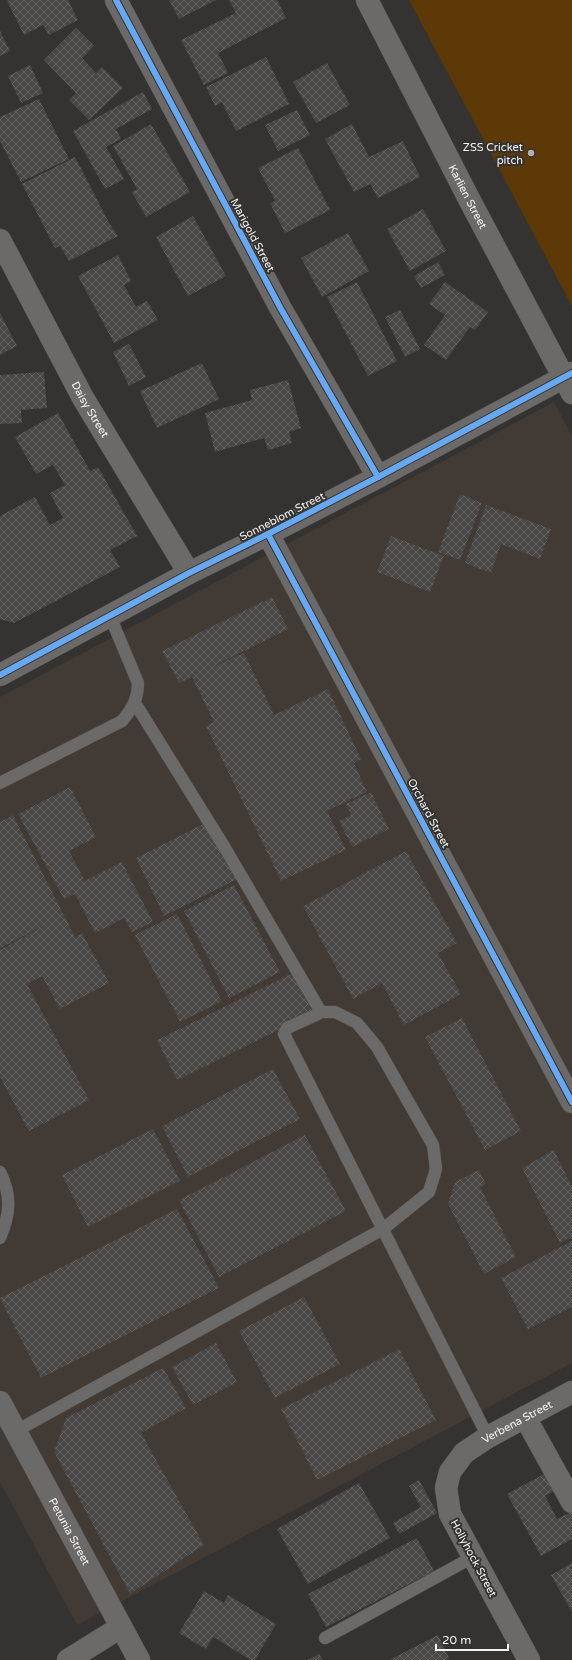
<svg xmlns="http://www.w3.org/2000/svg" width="572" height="1660" font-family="'Varela Round',sans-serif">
<defs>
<pattern id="building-cross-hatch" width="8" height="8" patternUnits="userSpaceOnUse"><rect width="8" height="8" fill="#484746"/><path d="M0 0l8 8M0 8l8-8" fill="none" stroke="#636261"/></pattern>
</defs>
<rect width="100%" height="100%" fill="#343331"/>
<path fill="#423a34" d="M554,402L572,436V1363L77,1625L0,1482V697Z"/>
<path fill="#5c3907" d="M409,0H572V306Z"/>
<g fill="url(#building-cross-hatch)">
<path d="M10,0H68L78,20L49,35L43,25L24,35L7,1Z"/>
<path d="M169,0H216L179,19Z"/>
<path d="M229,0H277L286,18L218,53L228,73L204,85L181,40L236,13Z"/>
<path d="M76,28L94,46L82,58L96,73L102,67L123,88L89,120L69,100L76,93L44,60Z"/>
<path d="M0,31L10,51L0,56Z"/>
<path d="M266,57L289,104L236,131L222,102L215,106L206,87Z"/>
<path d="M327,63L350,105L316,123L293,82Z"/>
<path d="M30,65L43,93L21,103L8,76Z"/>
<path d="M143,92L152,109L116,129L121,139L106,147L124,179L105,189L73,131Z"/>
<path d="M39,99L69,159L21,182L0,141V117Z"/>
<path d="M297,110L310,135L278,151L265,125Z"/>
<path d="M151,124L190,192L146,217L132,192L137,189L113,146Z"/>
<path d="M352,124L369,157L403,141L420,177L378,198L370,184L354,192L325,139Z"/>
<path d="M298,148L330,210L285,233L270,203L275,201L258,168Z"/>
<path d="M75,157L108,221L118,236L69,261L60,246L55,248L22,184Z"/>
<path d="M423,209L446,251L410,271L387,229Z"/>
<path d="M193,216L226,276L188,296L156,237Z"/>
<path d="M348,233L369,271L322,297L301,258Z"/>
<path d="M118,255L131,281L124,285L136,307L147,301L158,320L114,343L78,276Z"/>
<path d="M438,262L445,275L421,288L414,276Z"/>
<path d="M357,282L397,361L368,376L327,297Z"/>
<path d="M445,282L488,312L475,330L470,327L446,360L424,345L445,315L429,304Z"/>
<path d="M400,310L420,349L405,357L385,317Z"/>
<path d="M0,313L17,346L0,355Z"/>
<path d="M129,344L146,377L129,386L113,352Z"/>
<path d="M202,363L219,399L157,428L140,391Z"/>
<path d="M44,372L47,408L21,410L22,423L0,424V375Z"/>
<path d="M288,380L301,428L289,432L292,443L268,450L264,438L215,452L205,413L252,400L250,390Z"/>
<path d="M58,413L90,471L98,467L137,536L110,550L120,567L14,623L0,619V516L35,497L50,525L63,518L50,493L65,485L53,465L36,474L15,437Z"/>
<path d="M460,494L482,503L460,560L438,552Z"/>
<path d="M486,505L551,529L540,559L501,544L491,573L465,563Z"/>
<path d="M391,536L444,556L430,592L377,572Z"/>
<path d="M272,597L288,629L212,667L244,653L274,715L328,689L361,759L354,763L367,792L327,811L346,850L281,881L206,726L214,722L192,677L179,683L162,651Z"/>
<path d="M70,787L96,837L69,851L85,881L122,862L153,922L132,932L124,918L95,933L75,894L64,899L18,814Z"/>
<path d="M371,792L389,829L352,847L339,821L351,815L346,804Z"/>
<path d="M13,815L75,937L82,933L109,983L60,1009L42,976L27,984L89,1100L29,1131L0,1077V950L47,924L0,948V822Z"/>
<path d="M211,820L239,878L164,916L136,858Z"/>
<path d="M406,851L457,943L438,953L461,994L404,1025L382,983L353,999L303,906Z"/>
<path d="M234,885L280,972L229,998L184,911Z"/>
<path d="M177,914L222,1001L180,1022L135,935Z"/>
<path d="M293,973L313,1013L177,1080L157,1040Z"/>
<path d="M462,1018L521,1131L485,1150L425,1037Z"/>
<path d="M273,1069L300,1119L188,1177L162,1126Z"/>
<path d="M153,1129L180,1181L88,1227L62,1175Z"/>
<path d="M305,1135L346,1211L219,1277L179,1200Z"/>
<path d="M554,1150L572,1187V1237L560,1243L522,1168Z"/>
<path d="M479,1170L486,1184L480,1187L516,1257L484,1274L448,1204L455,1182Z"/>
<path d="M177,1209L219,1288L41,1378L0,1298Z"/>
<path d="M572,1241V1307L528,1329L501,1278Z"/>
<path d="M304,1297L340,1364L275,1398L239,1331Z"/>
<path d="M216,1343L237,1382L193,1405L172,1367Z"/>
<path d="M399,1349L436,1420L317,1480L281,1409Z"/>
<path d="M163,1368L186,1408L141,1433L204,1545L130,1594L54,1452L66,1418Z"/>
<path d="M548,1472L558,1489L545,1496L557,1519L571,1512L572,1514V1539L541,1556L507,1494Z"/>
<path d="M419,1480L437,1513L399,1534L393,1523L421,1507L409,1486Z"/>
<path d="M359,1483L390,1538L308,1584L277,1529Z"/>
<path d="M417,1538L434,1571L326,1627L308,1594Z"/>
<path d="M572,1563V1612L551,1575Z"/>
<path d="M204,1591L224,1603L228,1595L276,1624L255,1660H251L213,1637L206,1649L179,1633Z"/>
<path d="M438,1635L449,1658L445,1660H389Z"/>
<path d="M319,1654L323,1660H307Z"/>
</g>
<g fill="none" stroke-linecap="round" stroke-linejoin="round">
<defs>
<g id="lane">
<path d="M135,703L225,848L318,1007L320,1011L318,1014L287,1028L284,1034L488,1437"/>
<path d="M0,783L122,721C132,709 138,699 138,683L110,616"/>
<path d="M0,1172C12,1196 10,1214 0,1238"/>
<path d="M16,1431L383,1229L429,1192L436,1169L433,1145L377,1047L357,1023L335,1012H319"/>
<path d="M325,1638L473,1557"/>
</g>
<g id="street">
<path d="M116,0L281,309L378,477"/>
<path id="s1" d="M367,0L469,199L572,393"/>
<path id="s2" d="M0,240L83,398L189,573"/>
<path d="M268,534L572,1102"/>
<path d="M0,675L189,573L268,534L378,477L572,373"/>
<path id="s3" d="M0,1402L139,1660"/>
<path d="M525,1417L572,1502"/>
<path d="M68,1660L121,1627"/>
<path id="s4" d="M529,1660L450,1514L446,1488L450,1472L464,1453L488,1437L572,1392"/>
</g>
</defs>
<use href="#lane" stroke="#545351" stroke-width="13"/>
<use href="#street" stroke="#545351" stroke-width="23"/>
<use href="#lane" stroke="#6b6a68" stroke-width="12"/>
<use href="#street" stroke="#6b6a68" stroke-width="22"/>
<defs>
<g id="cycleway">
<path d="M116,0L281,309L378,477"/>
<path d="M268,534L572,1102"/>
<path d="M0,675L189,573L268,534L378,477L572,373"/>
</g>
</defs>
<use href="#cycleway" stroke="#353330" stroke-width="8"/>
<use href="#cycleway" stroke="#66a8f1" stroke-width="6"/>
</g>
<circle fill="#b1b0ae" stroke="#353330" stroke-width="1.5" cx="531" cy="153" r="4"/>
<g text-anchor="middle" stroke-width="4" stroke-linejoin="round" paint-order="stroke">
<g font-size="11" fill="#f5f4f2" stroke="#353330" text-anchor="end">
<text x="523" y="151">ZSS Cricket<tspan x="523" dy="13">pitch</tspan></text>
</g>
<g font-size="11" fill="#f5f4f2" stroke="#353330">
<text dy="4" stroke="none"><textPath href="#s1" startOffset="221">Karlien Street</textPath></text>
<text transform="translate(253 235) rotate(62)" y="4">Marigold Street</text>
<text dy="4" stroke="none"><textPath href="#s2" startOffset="192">Daisy Street</textPath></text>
<text transform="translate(282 516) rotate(-27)" y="4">Sonneblom Street</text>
<text transform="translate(429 813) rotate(62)" y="4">Orchard Street</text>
<text dy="4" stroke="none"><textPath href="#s4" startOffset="294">Verbena Street</textPath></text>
<text dy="4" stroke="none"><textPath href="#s3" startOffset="147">Petunia Street</textPath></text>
<text transform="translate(474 1558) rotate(62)" y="4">Hollyhock Street</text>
</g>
</g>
<path d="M436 1644v6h72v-6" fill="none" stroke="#f5f4f2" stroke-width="2"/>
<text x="442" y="1644" font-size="12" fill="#f5f4f2" stroke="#353330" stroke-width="3" paint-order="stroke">20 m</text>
</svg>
